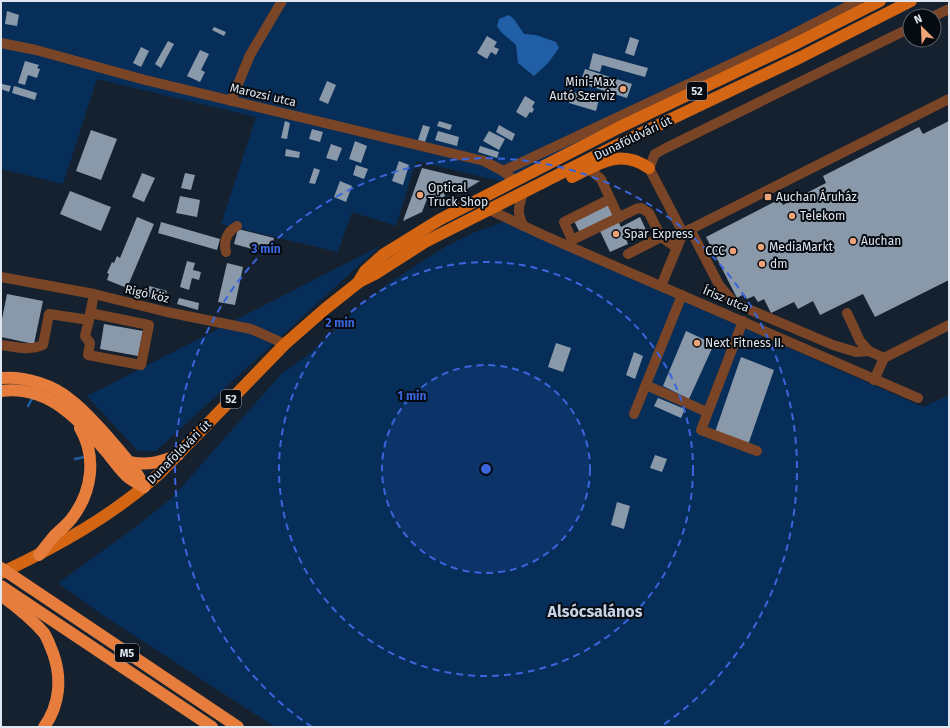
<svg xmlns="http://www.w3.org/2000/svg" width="950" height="728" font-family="'Fira Sans',sans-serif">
<rect width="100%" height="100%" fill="#16212f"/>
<g fill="#072e58">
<path d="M1,1H863L504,182L416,161L396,226L352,212L338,252L221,224L256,117L97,79L63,184L1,169Z"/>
<path d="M504,222L923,407L949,395V727H275L104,616L58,583L130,531L172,498L282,373L308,355L361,305L386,285L445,247L475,232Z"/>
<path d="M380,246L156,451H138L87,396Z"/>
</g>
<path fill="#205fa5" d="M509,15L514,19L524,34L536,35L556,42L559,48L548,63L534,76L518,63L516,45L501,32L497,26L499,19Z"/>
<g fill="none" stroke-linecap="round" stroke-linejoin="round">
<g stroke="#205fa5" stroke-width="2.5">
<path d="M28,406L33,397"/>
<path d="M75,459L85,457"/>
</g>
</g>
<g fill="#8a99aa">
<path d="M7,11L19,15L17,26L5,24Z"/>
<path d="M214,27L226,32L224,36L212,30Z"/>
<path d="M487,36L497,42L494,47L499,49L496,55L491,52L487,59L477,53Z"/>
<path d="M630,37L639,40L634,56L625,53Z"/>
<path d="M168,41L174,44L161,68L155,64Z"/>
<path d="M141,47L149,51L141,67L133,63Z"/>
<path d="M200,50L209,54L201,70L205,72L200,82L187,76Z"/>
<path d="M593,53L648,68L645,77L602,65L600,72L589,69Z"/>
<path d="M25,61L39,65L37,68L40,69L37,78L28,75L25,85L18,83Z"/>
<path d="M585,69L632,84L627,98L580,83Z"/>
<path d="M327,81L336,85L328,104L319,100Z"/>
<path d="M2,84L11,86L9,92L1,89Z"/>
<path d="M14,86L37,93L35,100L12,93Z"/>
<path d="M573,92L599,99L596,111L569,103Z"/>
<path d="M525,96L535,102L532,107L534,109L532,113L530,112L526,118L516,112Z"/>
<path d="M285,121L290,123L287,139L281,138Z"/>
<path d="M439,121L452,125L450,130L437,126Z"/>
<path d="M949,121V280L875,317L863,294L820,315L813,301L798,309L794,302L771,313L764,299L758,302L754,296L747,299L744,294L737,298L706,237L780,199L783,205L826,183L823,176L919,127L923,134Z"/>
<path d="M423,125L430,127L425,142L418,140Z"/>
<path d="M499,125L515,134L512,141L496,132Z"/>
<path d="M312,129L323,132L320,142L309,139Z"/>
<path d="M91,130L117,139L101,180L76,171Z"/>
<path d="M438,131L459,137L457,146L435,140Z"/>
<path d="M489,131L505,139L499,150L483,141Z"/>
<path d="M355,141L367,146L361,163L349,159Z"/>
<path d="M331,144L342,148L337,161L326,158Z"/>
<path d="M480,146L499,152L497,158L478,152Z"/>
<path d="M286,149L300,152L299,158L285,156Z"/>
<path d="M399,161L409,165L403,185L392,181Z"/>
<path d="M356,165L368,169L364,179L353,175Z"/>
<path d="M314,168L320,170L315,184L309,183Z"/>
<path d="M422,168L451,175L480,181L460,193L442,189L445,196L433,202L429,194L422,212L403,221Z"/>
<path d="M142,173L155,178L144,202L132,197Z"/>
<path d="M185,173L195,175L191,190L181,188Z"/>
<path d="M340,181L352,186L346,202L334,197Z"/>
<path d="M70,191L111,207L101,231L60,214Z"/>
<path d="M180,196L200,200L197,217L176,213Z"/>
<path d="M609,202L621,227L640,217L647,232L641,235L638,228L624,235L628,244L610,252L598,227L581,235L573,219Z"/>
<path d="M137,217L154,224L127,288L107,280L109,274L107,273L112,262L114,263L117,256L120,258Z"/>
<path d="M161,222L220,239L217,250L158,233Z"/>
<path d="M238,229L274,238L270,254L234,244Z"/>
<path d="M187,261L195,263L193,270L201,272L199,280L192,278L189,290L180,287Z"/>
<path d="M227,263L243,267L235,305L218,302Z"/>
<path d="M149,286L167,291L164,301L146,296Z"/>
<path d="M7,294L43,301L34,344L1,337V324Z"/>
<path d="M179,298L199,303L198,310L177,304Z"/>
<path d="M104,324L143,331L138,356L100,349Z"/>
<path d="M686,331L714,344L689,399L663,386Z"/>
<path d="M556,343L571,348L563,372L548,367Z"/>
<path d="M634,352L643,356L635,379L626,375Z"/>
<path d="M741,357L774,370L748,445L715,432Z"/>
<path d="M658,398L685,409L681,418L654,406Z"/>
<path d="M655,455L667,459L662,472L650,468Z"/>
<path d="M617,502L630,506L624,529L611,525Z"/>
</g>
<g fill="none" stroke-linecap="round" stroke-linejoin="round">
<g stroke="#7a4526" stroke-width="10">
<path d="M934,16L949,9"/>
<path d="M1,43L36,50L145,80L484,161L503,171L515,181"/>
<path d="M231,101L250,55L282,1"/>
<path d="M589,169L601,179L619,218"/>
<path d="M503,171L782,40L858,1"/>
<path d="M523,193C518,209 517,211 523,226"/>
<path d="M610,199L564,222L572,240L636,209L641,208L649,213L661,237L677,248"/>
<path d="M490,210L543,235L918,398"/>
<path d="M690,229L719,285L734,303L833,345L856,352L869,351L884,358"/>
<path d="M683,233L649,168L655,154L664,149L910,28"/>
<path d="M226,252C223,241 227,232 237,226"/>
<path d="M628,254L661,237"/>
<path d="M1,277L94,294L167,312L251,329L285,344"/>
<path d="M661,286L683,233L949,99"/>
<path d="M847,313L860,341L869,351"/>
<path d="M89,320L85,336L90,343L88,355L141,365L149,325L90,313"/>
<path d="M743,321L701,430L757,451"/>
<path d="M1,345C16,347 29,351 43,345L49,314L89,320L94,294"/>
<path d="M874,380L884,358L949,325"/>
<path d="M646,385L707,412"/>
<path d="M634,414L682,295"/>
</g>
<g stroke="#d36513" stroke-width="12">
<path d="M572,177C599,164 619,148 649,168"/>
<path d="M359,281L365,271L384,254L439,220L618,128L797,43L880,1"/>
<path d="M1,573C58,546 112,516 159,474L285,344L325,309L359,282L375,274L425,242L625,141L801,57L911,1"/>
</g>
<g stroke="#e67d3c" stroke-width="12">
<path d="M1,378C25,376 54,385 72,401C85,411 96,424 107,436C121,452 135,467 144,487"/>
<path d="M1,391C50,385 80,421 109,455C115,462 121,472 129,478C133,481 139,484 144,487"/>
<path d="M130,462C148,466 160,462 178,455"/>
<path d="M39,555C44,549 49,542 54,536C60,530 67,525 72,518C92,492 97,457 80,428"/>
<path d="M1,568L238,727"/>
<path d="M1,586L212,727"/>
<path d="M2,596C17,607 32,619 44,633C48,639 50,646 53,653C62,678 60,705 44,727"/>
</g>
</g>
<circle cx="486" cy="469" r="104" fill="#3a65dc" fill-opacity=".12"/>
<g fill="none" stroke="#3a65dc" stroke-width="2" stroke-dasharray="7 5">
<circle cx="486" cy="469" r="104"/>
<circle cx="486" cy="469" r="207"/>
<path d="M312 727A311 311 0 1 1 660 727"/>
</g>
<g fill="#efa378" stroke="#060b11" stroke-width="1.5">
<circle cx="623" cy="89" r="4"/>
<circle cx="420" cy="195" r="4"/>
<rect x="764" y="193" width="8" height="8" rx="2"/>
<circle cx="792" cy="216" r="4"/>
<circle cx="616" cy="234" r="4"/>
<circle cx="853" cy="241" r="4"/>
<circle cx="761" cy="247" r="4"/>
<circle cx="733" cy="251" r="4"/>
<circle cx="762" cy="264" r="4"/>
<circle cx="697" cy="343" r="4"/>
</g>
<g text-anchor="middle" stroke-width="4" stroke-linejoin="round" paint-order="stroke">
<g fill="#060b11" stroke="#9ea4ad" stroke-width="1">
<rect x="687" y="82" width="20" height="18" rx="3"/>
<rect x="221" y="390" width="20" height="18" rx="3"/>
<rect x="115" y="644" width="24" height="18" rx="3"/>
</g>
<g font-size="11" font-weight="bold" fill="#dfe6f0">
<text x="697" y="95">52</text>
<text x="231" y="403">52</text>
<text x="127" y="657">M5</text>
</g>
<g font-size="12" fill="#dfe6f0" stroke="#060b11" text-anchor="start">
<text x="615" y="86" text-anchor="end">Mini-Max<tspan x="615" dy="14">Autó Szerviz</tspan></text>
<text x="428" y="192">Optical<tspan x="428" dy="14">Truck Shop</tspan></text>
<text x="776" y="201">Auchan Áruház</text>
<text x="800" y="220">Telekom</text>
<text x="624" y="238">Spar Express</text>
<text x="861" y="245">Auchan</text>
<text x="769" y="251">MediaMarkt</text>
<text x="725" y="255" text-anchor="end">CCC</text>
<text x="770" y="268">dm</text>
<text x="705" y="347">Next Fitness II.</text>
</g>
<g font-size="12" fill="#dfe6f0" stroke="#060b11">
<text transform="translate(263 95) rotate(13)" y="4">Marozsi utca</text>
<text transform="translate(633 138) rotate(-26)" y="4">Dunaföldvári út</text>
<text transform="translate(147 294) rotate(13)" y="4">Rigó köz</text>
<text transform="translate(726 299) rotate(23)" y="4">Írisz utca</text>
<text transform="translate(179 452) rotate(-45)" y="4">Dunaföldvári út</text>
</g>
<g font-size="16" font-weight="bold" fill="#c4d3e5" stroke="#060b11">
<text x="595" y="617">Alsócsalános</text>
</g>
</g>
<circle cx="486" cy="469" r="6" fill="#3a65dc" stroke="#060b11" stroke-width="2"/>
<g font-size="12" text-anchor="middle" font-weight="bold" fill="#3a65dc" stroke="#060b11" stroke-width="4" stroke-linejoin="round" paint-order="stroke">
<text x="266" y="253">3 min</text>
<text x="340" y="327">2 min</text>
<text x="412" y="400">1 min</text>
</g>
<rect width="950" height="728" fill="none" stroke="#dfe6f0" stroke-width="4"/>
<g transform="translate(922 28) rotate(336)"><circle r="19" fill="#060b11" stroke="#5d636a"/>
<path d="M0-3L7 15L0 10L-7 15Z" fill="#efa378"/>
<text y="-6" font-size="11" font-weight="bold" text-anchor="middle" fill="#dfe6f0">N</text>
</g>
</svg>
